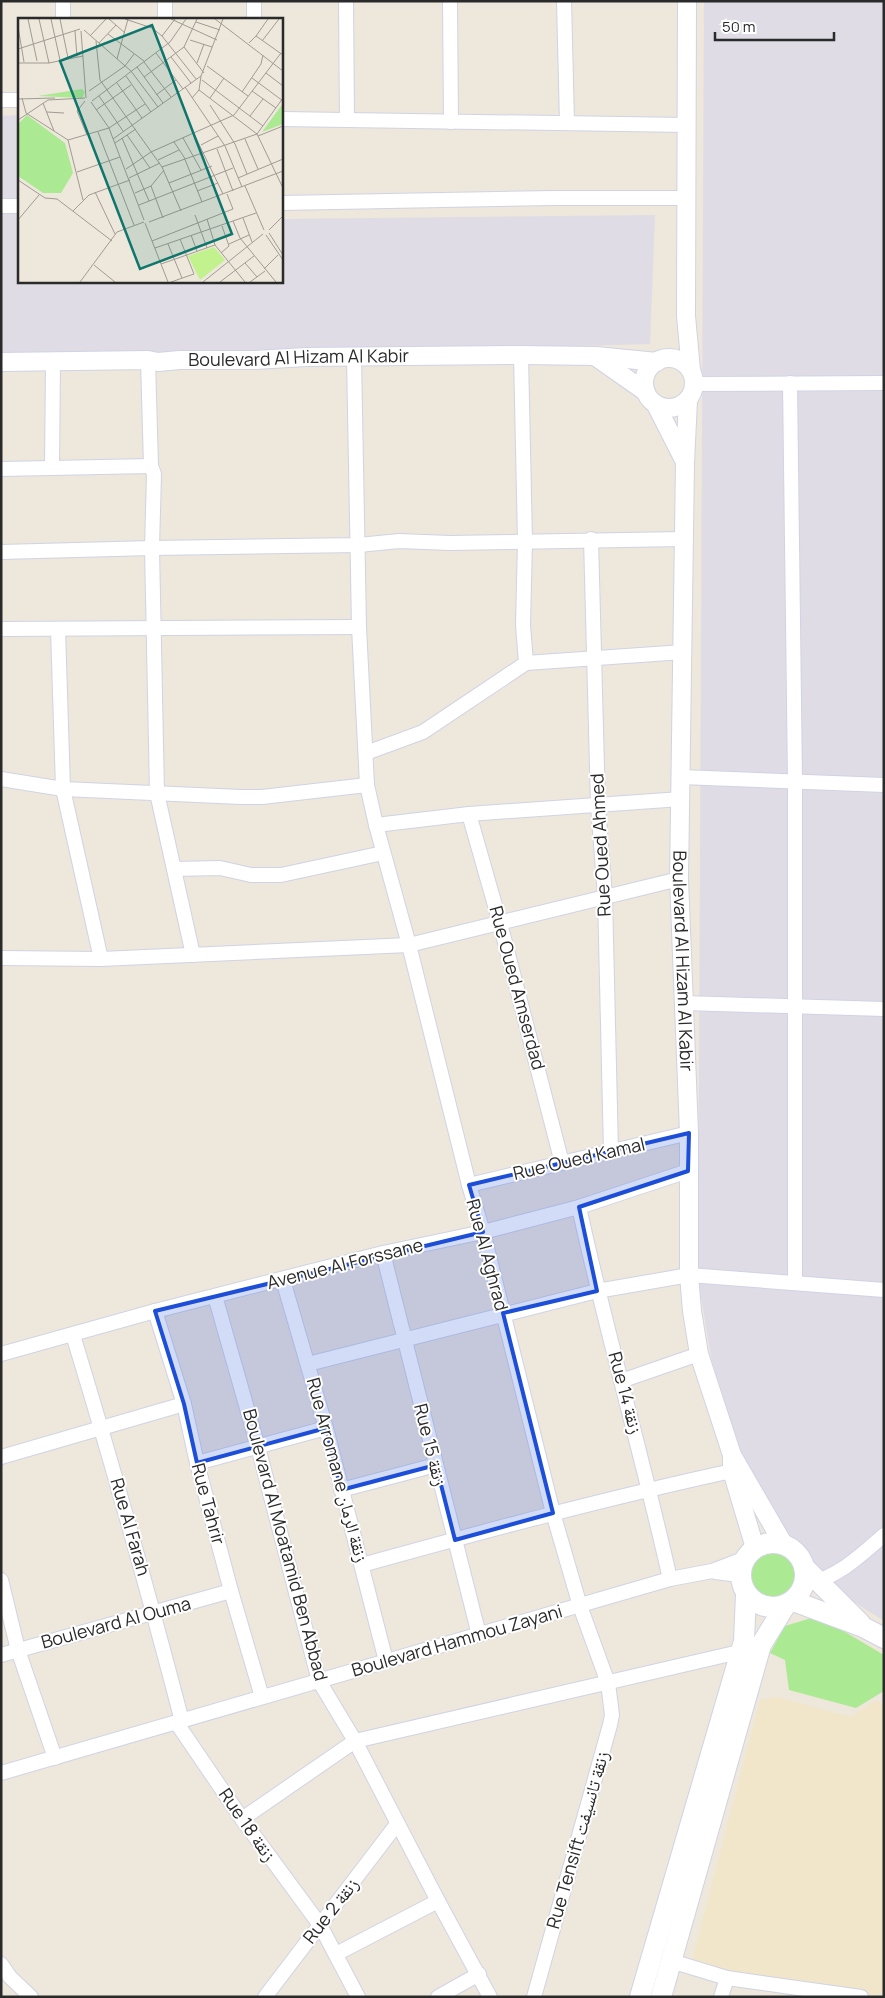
<svg xmlns="http://www.w3.org/2000/svg" width="885" height="1998" font-family="Manrope,'Noto Naskh Arabic',sans-serif">
<rect width="100%" height="100%" fill="#eee7db"/>
<g fill="#dfdce6">
<path d="M704,1H884V1621L837,1591L776,1520L739,1448L712,1362L698,1279Z"/>
<path d="M19,115V281H281V219L655,215L650,344L1,361V116Z"/>
</g>
<path fill="#f1e6c9" d="M776,1697L851,1717L875,1700L884,1705V1995H848L691,1965L760,1700Z"/>
<g fill="#ace993">
<circle cx="773" cy="1575" r="23"/>
<path d="M818,1616L884,1655V1691L856,1708L789,1690L785,1660L770,1653L785,1626Z"/>
</g>
<g fill="none" stroke-linecap="round" stroke-linejoin="round">
<defs>
<g id="minor">
<path d="M346,1L347,120"/>
<path d="M450,1L451,122"/>
<path d="M564,1L567,123"/>
<path d="M63,19V1"/>
<path d="M165,19V1"/>
<path d="M254,19V1"/>
<path d="M1,100H19"/>
<path d="M281,119L686,125"/>
<path d="M281,203L553,198H686"/>
<path d="M1,206H19"/>
<path d="M521,355L525,541L523,625L526,663"/>
<path d="M354,357L359,627L367,785L376,825L409,945L469,1185L483,1232L553,1513L580,1606L608,1683L612,1715L610,1725L534,1997"/>
<path d="M148,360L151,466L154,474L152,548L157,793L193,955"/>
<path d="M790,383L795,781V1283"/>
<path d="M695,384L884,383"/>
<path d="M52,467L53,362"/>
<path d="M1,469L151,466"/>
<path d="M591,539L598,806L605,897L611,1151"/>
<path d="M1,552L152,548L359,545L399,541L450,543L683,539"/>
<path d="M1,629L359,627"/>
<path d="M58,629L63,789L101,959"/>
<path d="M366,753L423,732L526,663L683,652"/>
<path d="M681,777L884,785"/>
<path d="M1,779L63,789L241,797H262L367,785"/>
<path d="M469,814L500,923L562,1163"/>
<path d="M376,825L469,814L681,799"/>
<path d="M174,869L220,868L251,875H281L383,853"/>
<path d="M1,958L101,959L409,945L679,879"/>
<path d="M684,1003L884,1009"/>
<path d="M469,1185L689,1133"/>
<path d="M579,1207C606,1332 642,1454 670,1579"/>
<path d="M383,1253L479,1635"/>
<path d="M283,1280L326,1428L386,1661"/>
<path d="M215,1296L258,1447L319,1681L355,1741L438,1901L490,1997"/>
<path d="M155,1311L184,1404L197,1463L231,1591L262,1697"/>
<path d="M73,1335C112,1463 148,1591 182,1721"/>
<path d="M1,1354L155,1311L383,1253L483,1232L579,1207L688,1171"/>
<path d="M308,1364L597,1291L689,1275L884,1290"/>
<path d="M621,1381L699,1354"/>
<path d="M1,1457L184,1404"/>
<path d="M197,1463L326,1428"/>
<path d="M341,1490L436,1465"/>
<path d="M362,1565C485,1531 607,1498 732,1471L741,1474"/>
<path d="M715,1572L740,1575"/>
<path d="M1,1580L18,1650L55,1758"/>
<path d="M804,1585C837,1578 859,1557 884,1535"/>
<path d="M1,1655L231,1591"/>
<path d="M176,1722L242,1819L320,1925L358,1997"/>
<path d="M1,1773L670,1579L712,1571L746,1558"/>
<path d="M242,1819L355,1741L739,1652"/>
<path d="M336,1954L438,1901"/>
<path d="M671,1961L727,1978L861,1997"/>
<path d="M1,1964L10,1977L31,1997"/>
<path d="M265,1997L397,1824"/>
<path d="M438,1997L479,1974"/>
<path d="M721,1997L727,1978"/>
</g>
<g id="tertiary">
<path d="M687,1L686,316L691,370"/>
<path d="M596,357L646,392"/>
<circle cx="669" cy="383" r="25"/>
<path id="s1" d="M1,362L148,360L158,362L180,360H255L306,357L521,355L596,356L657,362"/>
<path id="s2" d="M688,400L685,463L679,879L689,1133V1275L692,1311L699,1354L732,1455L784,1545"/>
<path d="M656,405L685,462"/>
<path d="M732,1458V1471L755,1548"/>
</g>
<g id="secondary">
<circle cx="773" cy="1575" r="32"/>
<path d="M804,1567L860,1623"/>
<path d="M793,1601L863,1627L884,1638"/>
<path d="M640,1997L744,1641L746,1594"/>
<path d="M661,1997L761,1645L785,1606"/>
</g>
</defs>
<use href="#minor" stroke="#d0d3e5" stroke-width="16"/>
<use href="#tertiary" stroke="#d0d3e5" stroke-width="20"/>
<use href="#secondary" stroke="#d0d3e5" stroke-width="22"/>
<use href="#minor" stroke="#fff" stroke-width="14"/>
<use href="#tertiary" stroke="#fff" stroke-width="18"/>
<use href="#secondary" stroke="#fff" stroke-width="20"/>
</g>
<path fill="#1d4ed8" fill-opacity="0.2" stroke="#1d4ed8" stroke-width="4" stroke-linejoin="round" d="M689,1133L688,1171L579,1207L597,1291L503,1313L553,1513L455,1540L436,1465L341,1490L326,1428L197,1463L184,1404L155,1311L483,1232L469,1185Z"/>
<g text-anchor="middle" stroke-width="4" stroke-linejoin="round" paint-order="stroke">
<g font-size="18" fill="#2a2a2a" stroke="#fff">
<text dy="6" stroke="none"><textPath href="#s1" startOffset="298">Boulevard Al Hizam Al Kabir</textPath></text>
<text transform="translate(601 845) rotate(-93)" y="6">Rue Oued Ahmed</text>
<text dy="6" stroke="none"><textPath href="#s2" startOffset="561">Boulevard Al Hizam Al Kabir</textPath></text>
<text transform="translate(517 988) rotate(75)" y="6">Rue Oued Amserdad</text>
<text transform="translate(579 1159) rotate(-13)" y="6">Rue Oued Kamal</text>
<text transform="translate(487 1255) rotate(75)" y="6">Rue Al Aghrad</text>
<text transform="translate(345 1264) rotate(-14)" y="6">Avenue Al Forssane</text>
<text transform="translate(625 1393) rotate(75)" y="6">Rue 14 زنقة</text>
<text transform="translate(430 1445) rotate(76)" y="6">Rue 15 زنقة</text>
<text transform="translate(337 1470) rotate(75)" y="6">Rue Arromane زنقة الرمان</text>
<text transform="translate(208 1504) rotate(75)" y="6">Rue Tahrir</text>
<text transform="translate(130 1527) rotate(74)" y="6">Rue Al Farah</text>
<text transform="translate(285 1545) rotate(75)" y="6">Boulevard Al Moatamid Ben Abbad</text>
<text transform="translate(116 1623) rotate(-15)" y="6">Boulevard Al Ouma</text>
<text transform="translate(457 1641) rotate(-16)" y="6">Boulevard Hammou Zayani</text>
<text transform="translate(247 1825) rotate(55)" y="6">Rue 18 زنقة</text>
<text transform="translate(578 1840) rotate(-74)" y="6">Rue Tensift زنقة تانسيفت</text>
<text transform="translate(331 1911) rotate(-52)" y="6">Rue 2 زنقة</text>
</g>
</g>
<g transform="translate(18 18)">
<rect width="265" height="265" fill="#eee7db"/>
<path d="M64,71L67,74L64,80L20,78ZM265,87V106L244,114L263,88ZM9,97L47,125L55,155L43,175H25L0,158V106Z" fill="#ace993"/>
<path d="M196,229L207,242L182,262L170,238Z" fill="#c2f28d"/>
<path fill="none" stroke="#a09b94" stroke-width="1" d="M10,1L19,43M21,1L31,45M33,1L42,42M42,1L50,40M91,1L107,15M107,1L134,10L144,18L178,61M153,1L199,22M197,1L265,53M178,4L202,12M0,9L6,44M66,12L113,53L140,89M57,13L59,39M63,13L68,80M90,16L126,43M72,18L88,1M144,18L157,1M238,18L250,1M172,22L194,29M78,23L82,62L144,149L163,193M244,23L261,1M81,25L98,7M231,25L238,18L265,37M166,29L186,55M0,31L62,11M138,35L165,71M153,39L173,65M99,41L110,1M126,44L153,79M0,45H31L65,38M179,45L186,26M189,48L230,78M119,49L145,85M248,55L265,68M108,58L133,94M126,59L166,29L179,1M234,60L265,83M184,62L245,108M99,65L124,100M167,69L207,128L224,169M181,72L239,116M71,73L107,48L116,36M234,73L258,90M224,74L243,46L245,37M138,77L158,62M81,78L105,113M4,80L8,95L50,122L65,182M174,80L181,72L183,58L205,1M192,80L206,60M0,81L37,80M67,83L59,93L69,117M74,83L152,24L168,1M73,84L91,110L126,202M25,85L36,113M192,87L217,126L229,156M78,92L113,67M29,94L46,95M232,98L245,81M0,102L30,82L67,80M80,114L116,207M176,116L205,176M239,116L265,170M239,116L265,80M109,117L132,150M240,118L265,108M104,120L131,183M165,120L183,152M95,121L183,58M227,121L240,151M50,122L91,110L127,86M156,124L166,139L184,184M97,125L118,111M183,127L200,118M199,131L215,173M140,142L161,132M144,149L239,116M108,151L133,134L216,97L263,35M59,154L102,139M111,160L142,145M220,160L265,141M0,162L27,180L39,181L94,223M151,165L194,148M133,168L145,200M227,168L246,212M179,173L200,165M77,174L97,216M117,175L133,168L146,152M121,187L215,150M55,193L71,177L112,162M177,197L189,230M225,200L234,224M189,201L197,227L227,264M0,202L21,177M215,203L222,220L258,264M131,204L265,153M127,205L150,264M251,212L265,198M251,215L265,237M173,217L179,233M248,217L265,242M134,223L215,191L209,176M150,226L164,260M211,226L231,217M137,230L238,195M203,235L211,228L204,208M227,245L239,259M143,246L197,227M76,247L97,264M246,251L260,237M62,264L99,214L126,204M153,264L176,256L162,221M185,264L245,216M202,264L236,238M232,264L247,253"/>
<path fill="#0f766e" fill-opacity="0.15" stroke="#0f766e" stroke-width="2.5" d="M134,7L214,216L122,251L42,43Z"/>
<rect width="265" height="265" fill="none" stroke="#2a2a2a" stroke-width="2.5"/>
</g>
<rect width="885" height="1998" fill="none" stroke="#2a2a2a" stroke-width="5"/>
<path d="M715 32v8h119v-8" fill="none" stroke="#2a2a2a" stroke-width="2.5"/>
<text x="722" y="32" font-size="15" fill="#2a2a2a" stroke="#ffffff" stroke-width="4" paint-order="stroke">50 m</text>
</svg>
